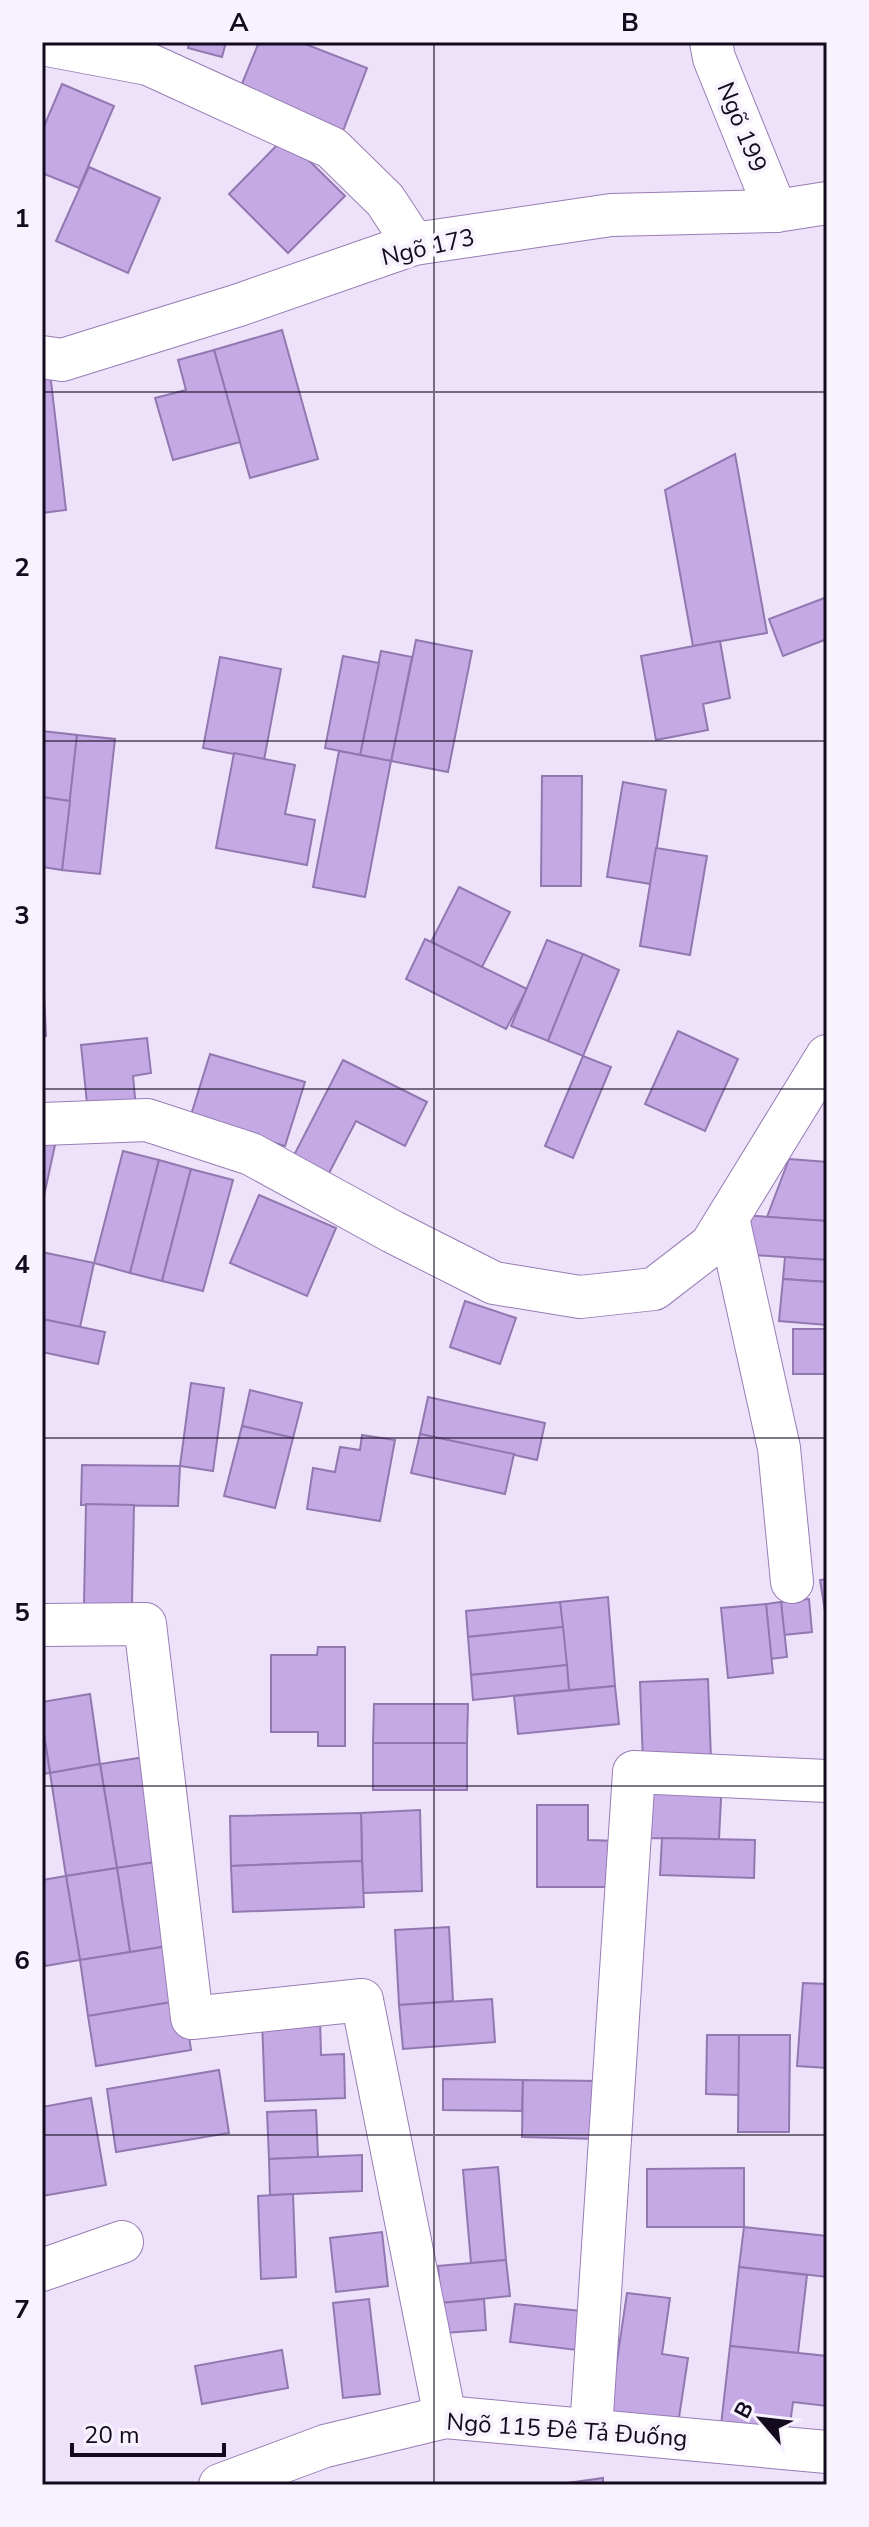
<svg xmlns="http://www.w3.org/2000/svg" width="869" height="2527" font-family="'Nunito Sans',sans-serif">
<rect width="100%" height="100%" fill="#ede2fa"/>
<g fill="#c4a9e4" stroke="#9278b0" stroke-width="2">
<path d="M189,42H226L222,57L188,48Z"/>
<path d="M259,42H300L367,68L343,131L239,91Z"/>
<path d="M62,84L114,106L79,188L42,173V131Z"/>
<path d="M285,137L345,196L288,253L229,194Z"/>
<path d="M89,167L160,198L128,273L56,241Z"/>
<path d="M282,330L318,459L250,478L214,350Z"/>
<path d="M214,350L240,442L173,460L155,398L186,390L178,360Z"/>
<path d="M49,364L66,510L42,513V365Z"/>
<path d="M735,454L767,633L693,646L665,490Z"/>
<path d="M827,597V639L783,656L769,619Z"/>
<path d="M416,640L472,651L448,772L391,761Z"/>
<path d="M720,641L730,698L703,704L708,730L656,740L641,656Z"/>
<path d="M381,651L412,657L391,761L360,755Z"/>
<path d="M343,656L379,663L360,755L325,748Z"/>
<path d="M220,657L281,669L264,760L203,748Z"/>
<path d="M42,731L77,735L70,801L42,797Z"/>
<path d="M77,735L115,739L100,874L62,870Z"/>
<path d="M339,751L391,761L365,897L313,887Z"/>
<path d="M234,753L295,765L285,814L315,820L307,865L216,848Z"/>
<path d="M542,776H582L581,886H541Z"/>
<path d="M623,782L666,790L651,884L607,877Z"/>
<path d="M42,797L70,801L62,870L42,867Z"/>
<path d="M656,848L707,856L690,955L640,946Z"/>
<path d="M459,887L510,912L482,967L431,942Z"/>
<path d="M425,939L527,989L506,1029L406,979Z"/>
<path d="M547,940L583,954L548,1041L511,1026Z"/>
<path d="M583,954L619,970L583,1056L548,1041Z"/>
<path d="M44,994L46,1036H42V995Z"/>
<path d="M678,1031L738,1059L705,1131L645,1104Z"/>
<path d="M147,1038L151,1073L133,1076L136,1108L88,1113L81,1045Z"/>
<path d="M210,1054L305,1082L285,1146L190,1118Z"/>
<path d="M583,1056L611,1067L573,1158L545,1146Z"/>
<path d="M343,1060L427,1102L405,1146L356,1121L326,1179L291,1161Z"/>
<path d="M42,1142L55,1145L42,1205Z"/>
<path d="M123,1151L159,1160L130,1273L94,1263Z"/>
<path d="M789,1159L827,1162V1221L767,1217Z"/>
<path d="M159,1160L191,1169L162,1281L130,1273Z"/>
<path d="M191,1169L233,1180L203,1291L162,1281Z"/>
<path d="M259,1195L336,1228L307,1296L230,1263Z"/>
<path d="M742,1215L827,1221V1260L740,1254Z"/>
<path d="M42,1252L94,1263L80,1327L42,1319Z"/>
<path d="M785,1257L827,1260V1282L783,1279Z"/>
<path d="M783,1279L827,1282V1325L779,1321Z"/>
<path d="M465,1301L516,1318L500,1364L450,1347Z"/>
<path d="M42,1319L105,1332L98,1364L42,1352Z"/>
<rect x="793" y="1329" width="34" height="45"/>
<path d="M191,1383L224,1388L213,1471L180,1466Z"/>
<path d="M250,1390L302,1403L293,1438L242,1426Z"/>
<path d="M428,1397L545,1423L537,1460L420,1434Z"/>
<path d="M242,1426L293,1438L275,1508L224,1496Z"/>
<path d="M420,1434L514,1454L505,1494L411,1473Z"/>
<path d="M362,1435L395,1440L380,1521L307,1509L313,1468L335,1472L340,1447L360,1450Z"/>
<path d="M82,1465L180,1466L178,1506L81,1505Z"/>
<path d="M86,1504L134,1505L132,1604H84Z"/>
<path d="M827,1579V1610L825,1611L820,1580Z"/>
<path d="M608,1597L615,1686L569,1690L560,1602Z"/>
<path d="M809,1599L812,1632L784,1635L781,1602Z"/>
<path d="M560,1602L563,1627L468,1637L466,1611Z"/>
<path d="M781,1602L787,1657L771,1659L766,1604Z"/>
<path d="M766,1604L773,1673L728,1678L721,1608Z"/>
<path d="M563,1627L567,1665L471,1675L468,1637Z"/>
<path d="M318,1647H345V1746H318V1732H271V1655H317Z"/>
<path d="M567,1665L569,1690L473,1700L471,1675Z"/>
<path d="M708,1679L711,1759L643,1762L640,1682Z"/>
<path d="M615,1686L619,1724L518,1734L514,1696Z"/>
<path d="M90,1694L100,1764L50,1773L42,1722V1702Z"/>
<path d="M374,1704H468L467,1743H373Z"/>
<path d="M42,1722L50,1773L42,1774Z"/>
<rect x="373" y="1743" width="94" height="47"/>
<path d="M145,1757L162,1861L117,1868L100,1764Z"/>
<path d="M100,1764L117,1868L66,1876L50,1773Z"/>
<path d="M642,1777L722,1779L719,1839L640,1838Z"/>
<path d="M537,1805H588V1840L618,1841V1887H537Z"/>
<path d="M420,1810L422,1891L363,1893L361,1813Z"/>
<path d="M361,1813L362,1861L231,1866L230,1816Z"/>
<path d="M662,1838L755,1840L754,1878L660,1875Z"/>
<path d="M162,1861L175,1945L130,1952L117,1868Z"/>
<path d="M362,1861L364,1907L233,1912L231,1866Z"/>
<path d="M117,1868L130,1952L80,1960L66,1876Z"/>
<path d="M66,1876L80,1960L45,1966L42,1946V1880Z"/>
<path d="M449,1927L453,2001L399,2005L395,1930Z"/>
<path d="M175,1945L184,2000L88,2016L80,1960Z"/>
<path d="M803,1983L827,1984V2068L797,2066Z"/>
<path d="M492,1999L495,2042L403,2049L399,2005Z"/>
<path d="M184,2000L191,2050L96,2066L88,2016Z"/>
<path d="M320,2018L321,2055L344,2054L345,2098L265,2101L262,2020Z"/>
<path d="M707,2035H739V2095L706,2094Z"/>
<path d="M739,2035H790L789,2132H738Z"/>
<path d="M219,2070L229,2133L116,2152L107,2089Z"/>
<path d="M443,2079L523,2080L522,2111L443,2110Z"/>
<path d="M523,2080L599,2081L597,2139L522,2137Z"/>
<path d="M91,2098L106,2185L42,2196V2107Z"/>
<path d="M316,2110L318,2157L269,2159L267,2112Z"/>
<path d="M362,2155V2191L270,2195L269,2159Z"/>
<path d="M498,2167L506,2260L471,2263L463,2170Z"/>
<path d="M744,2168V2227H647V2169Z"/>
<path d="M293,2194L296,2277L261,2279L258,2196Z"/>
<path d="M744,2227L827,2236V2277L739,2267Z"/>
<path d="M382,2232L388,2286L336,2292L330,2238Z"/>
<path d="M506,2260L510,2296L441,2303L438,2266Z"/>
<path d="M739,2267L807,2275L798,2353L730,2346Z"/>
<path d="M627,2293L670,2298L662,2354L688,2358L678,2424L609,2414Z"/>
<path d="M369,2299L380,2394L343,2398L333,2303Z"/>
<path d="M484,2299L486,2330L444,2333L441,2303Z"/>
<path d="M515,2304L590,2312L585,2351L510,2342Z"/>
<path d="M730,2346L827,2356V2406L793,2402L789,2432L721,2425Z"/>
<path d="M282,2350L288,2388L202,2404L195,2366Z"/>
<path d="M603,2478V2485H553Z"/>
</g>
<g fill="none" stroke-linecap="round" stroke-linejoin="round">
<defs>
<g id="minor">
<path d="M711,42L714,58L776,211"/>
<path d="M42,44L148,64L332,148L385,200L414,244"/>
<path d="M42,357L62,360L239,305L414,244L611,215L776,211L827,203"/>
<path d="M42,1124L147,1120L251,1154L393,1232L494,1283L580,1297L654,1289L711,1245L827,1056"/>
<path d="M728,1218L779,1448L792,1582"/>
<path d="M42,1625L145,1624L192,2018L362,2000L445,2417"/>
<path d="M42,2270L122,2242"/>
<path d="M591,2430L634,1772L827,1781"/>
<path d="M220,2485L325,2446L445,2417L827,2452"/>
</g>
</defs>
<use href="#minor" stroke="#987db5" stroke-width="44"/>
<use href="#minor" stroke="#fff" stroke-width="42"/>
</g>
<path fill="none" stroke="#140a1e" stroke-width="2" stroke-opacity="0.55" d="M434,42V2485M42,392H827M42,741H827M42,1089H827M42,1438H827M42,1786H827M42,2135H827"/>
<g text-anchor="middle" stroke-width="8" stroke-linejoin="round" paint-order="stroke">
<g font-size="24" fill="#140a1e" stroke="#f7f2fe">
<text transform="translate(742 127) rotate(68)" y="8">Ngõ 199</text>
<text transform="translate(428 247) rotate(-13)" y="8">Ngõ 173</text>
<text transform="translate(567 2430) rotate(4)" y="8">Ngõ 115 Đê Tả Đuống</text>
</g>
</g>
<rect width="869" height="2527" fill="none" stroke="#f7f2fe" stroke-width="88"/>
<g transform="translate(761 2419) rotate(298)" stroke="#f7f2fe" stroke-width="6" paint-order="stroke">
<path d="M0-6L14 30L0 20L-14 30Z" fill="#140a1e"/>
<text y="-12" font-size="22" font-weight="bold" text-anchor="middle" fill="#140a1e">B</text>
</g>
<path d="M72 2443v12h152v-12" fill="none" stroke="#140a1e" stroke-width="4"/>
<text x="84" y="2443" font-size="24" fill="#140a1e" stroke="#f7f2fe" stroke-width="6" paint-order="stroke">20 m</text>
<rect x="44" y="44" width="781" height="2439" fill="none" stroke="#140a1e" stroke-width="3"/>
<g font-size="26" text-anchor="middle" font-weight="bold" fill="#140a1e">
<text x="239" y="31">A</text>
<text x="630" y="31">B</text>
<text x="22" y="227">1</text>
<text x="22" y="576">2</text>
<text x="22" y="924">3</text>
<text x="22" y="1273">4</text>
<text x="22" y="1621">5</text>
<text x="22" y="1969">6</text>
<text x="22" y="2318">7</text>
</g>
</svg>
